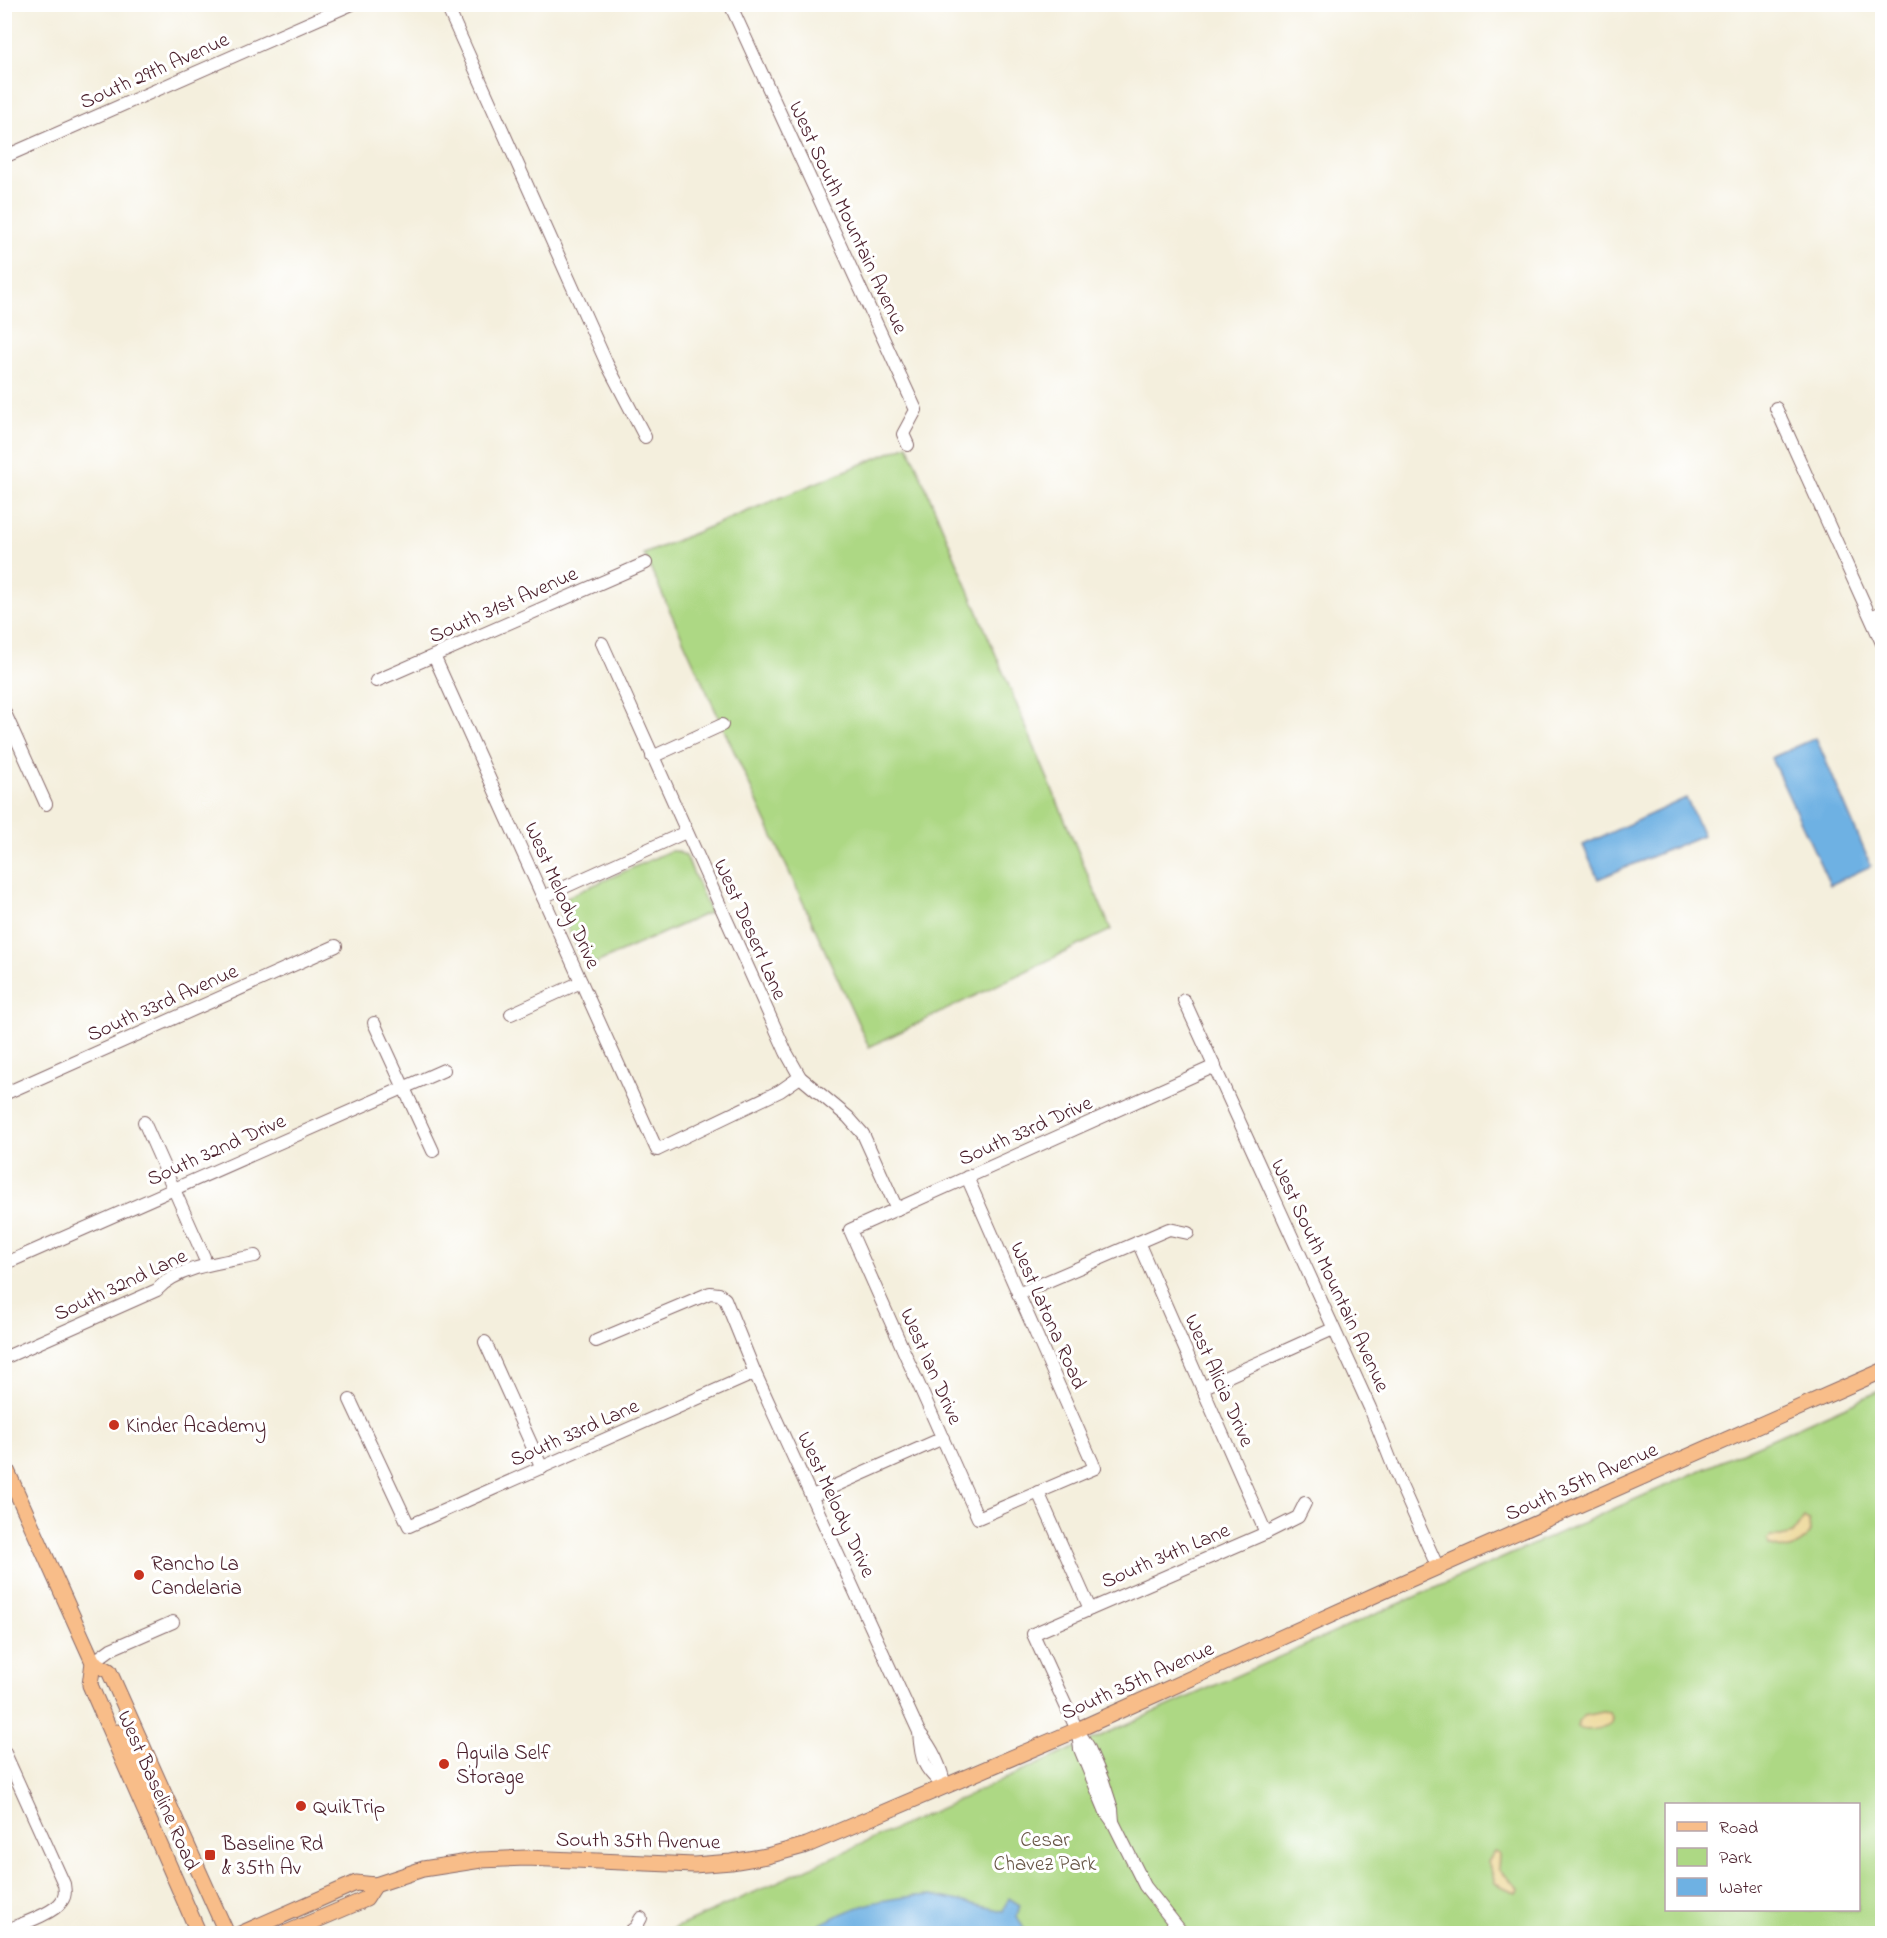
<svg xmlns="http://www.w3.org/2000/svg" width="1887" height="1938" font-family="'Indie Flower',sans-serif">
<rect width="100%" height="100%" fill="#fff"/>
<filter id="ink" filterUnits="userSpaceOnUse"><feTurbulence type="fractalNoise" baseFrequency=".0167" numOctaves="2"/><feDisplacementMap in="SourceGraphic" scale="12" xChannelSelector="R" yChannelSelector="G"/><feConvolveMatrix kernelMatrix="1 2 1 2 8 2 1 2 1" color-interpolation-filters="sRGB"/></filter>
<filter id="wash" filterUnits="userSpaceOnUse"><feTurbulence type="fractalNoise" baseFrequency=".008" numOctaves="4" result="noise"/><feDisplacementMap in="SourceGraphic" scale="24" xChannelSelector="R" yChannelSelector="G"/><feGaussianBlur stdDeviation="1.35" result="paint"/><feColorMatrix in="noise" values="0 0 0 0 0 0 0 0 0 0 0 0 0 0 0 0 0 1.4 0 .05"/><feComposite in="paint" operator="in"/></filter>
<g filter="url(#wash)">
<rect width="100%" height="100%" fill="#f4efdd"/>
<g fill="#add884" stroke="#7c7c58" stroke-width="1.5" fill-rule="evenodd">
<path d="M908,445L1111,930L869,1047L644,554Z"/>
<path d="M670,851H677L686,856L710,912L587,967L561,915L567,897Z"/>
<path d="M1882,1390V1933L662,1934L1096,1738ZM1666,1804H1858V1910H1666Z"/>
</g>
<g fill="#eeda9e" stroke="#9c7c64" stroke-width="1.5">
<path d="M1804,1518L1809,1521L1810,1534C1791,1549 1794,1554 1769,1545L1768,1540L1770,1537H1781L1793,1534Z"/>
<path d="M1603,1712L1610,1713L1612,1718L1611,1723C1604,1728 1585,1733 1578,1727V1722L1584,1716Z"/>
<path d="M1494,1852L1499,1854L1498,1869L1516,1885L1518,1889L1516,1893L1495,1883L1488,1862Z"/>
</g>
<g fill="#6eb1e3" stroke="#5c6887" stroke-width="1.5">
<path d="M1816,738L1871,866L1830,885L1771,758Z"/>
<path d="M1686,798L1703,835L1598,879L1583,845Z"/>
<path d="M932,1895L1003,1911L1009,1898L1020,1905L1017,1916L1026,1933H806C847,1906 883,1897 932,1895Z"/>
</g>
</g>
<g filter="url(#ink)">
<g fill="none" stroke-linecap="round" stroke-linejoin="round">
<defs>
<g id="minor">
<path d="M446,4L607,364L645,437"/>
<path d="M730,4L916,410L903,434L908,445"/>
<path d="M4,157L352,4"/>
<path d="M1776,408L1882,643"/>
<path d="M1871,617L1882,612"/>
<path d="M602,643L786,1052L800,1077L848,1117L863,1134L897,1209"/>
<path d="M434,656L657,1150L780,1091L800,1077"/>
<path d="M376,681L646,563"/>
<path d="M4,711L46,804"/>
<path d="M652,757L722,725"/>
<path d="M543,897L686,832"/>
<path d="M1184,1000L1370,1408L1399,1481L1438,1568"/>
<path d="M511,1014L581,982"/>
<path d="M374,1023L433,1151"/>
<path d="M4,1094L336,946"/>
<path d="M144,1122L204,1257"/>
<path d="M967,1177L1095,1468L978,1518L850,1230L1215,1066"/>
<path d="M1138,1242L1266,1533"/>
<path d="M4,1264L444,1070"/>
<path d="M1018,1294L1169,1229L1188,1233"/>
<path d="M596,1341L710,1293L719,1294L725,1299L755,1373L919,1732C933,1749 941,1765 945,1787"/>
<path d="M485,1342L542,1468"/>
<path d="M4,1358L157,1290C178,1266 225,1262 255,1256"/>
<path d="M1202,1388L1333,1329"/>
<path d="M350,1400L409,1526L755,1373"/>
<path d="M1038,1492L1090,1609"/>
<path d="M812,1496L943,1438"/>
<path d="M93,1662L111,1649L173,1622"/>
<path d="M919,1732C921,1761 923,1768 945,1787"/>
<path d="M1078,1734L1080,1749L1106,1812L1113,1822L1145,1886L1183,1934"/>
<path d="M4,1751L64,1884C65,1891 66,1896 61,1902C53,1914 19,1925 4,1931"/>
<path d="M1113,1822L1112,1809L1103,1781L1088,1746L1077,1730L1033,1634L1266,1533L1298,1517L1305,1503"/>
<path d="M627,1934L636,1927L641,1918"/>
</g>
<g id="major">
<path d="M4,1464L93,1662L90,1685L199,1934"/>
<path d="M93,1662L109,1671L227,1934"/>
<path d="M117,1732L125,1741L158,1803L164,1807"/>
<path d="M240,1934L356,1883L375,1885L423,1869L481,1860L526,1858L694,1865L731,1862L767,1856L807,1845L1077,1730L1395,1586L1882,1371"/>
<path d="M284,1934L366,1899L375,1885"/>
</g>
</defs>
<use href="#minor" stroke="#866869" stroke-width="14"/>
<use href="#major" stroke="#866869" stroke-width="17"/>
<use href="#minor" stroke="#fff" stroke-width="12"/>
<use href="#major" stroke="#f8bd89" stroke-width="15"/>
</g>
</g>
<g fill="#c8321e" stroke="#fff" stroke-width="2">
<circle cx="114" cy="1425" r="6"/>
<circle cx="139" cy="1575" r="6"/>
<circle cx="444" cy="1764" r="6"/>
<circle cx="301" cy="1806" r="6"/>
<rect x="204" y="1849" width="12" height="12" rx="3"/>
</g>
<g text-anchor="middle" stroke-width="6" stroke-linejoin="round" paint-order="stroke">
<g font-size="21" fill="#4a1f2b" stroke="#fff">
<text transform="translate(154 70) rotate(-24)" y="7">South 29th Avenue</text>
<text transform="translate(849 217) rotate(65)" y="7">West South Mountain Avenue</text>
<text transform="translate(503 604) rotate(-24)" y="7">South 31st Avenue</text>
<text transform="translate(563 895) rotate(66)" y="7">West Melody Drive</text>
<text transform="translate(751 929) rotate(66)" y="7">West Desert Lane</text>
<text transform="translate(162 1002) rotate(-24)" y="7">South 33rd Avenue</text>
<text transform="translate(1025 1130) rotate(-24)" y="7">South 33rd Drive</text>
<text transform="translate(216 1149) rotate(-24)" y="7">South 32nd Drive</text>
<text transform="translate(1331 1275) rotate(65)" y="7">West South Mountain Avenue</text>
<text transform="translate(120 1284) rotate(-25)" y="7">South 32nd Lane</text>
<text transform="translate(1049 1315) rotate(66)" y="7">West Latona Road</text>
<text transform="translate(932 1366) rotate(66)" y="7">West Ian Drive</text>
<text transform="translate(1220 1380) rotate(66)" y="7">West Alicia Drive</text>
<text transform="translate(574 1432) rotate(-24)" y="7">South 33rd Lane</text>
<text transform="translate(1581 1481) rotate(-24)" y="7">South 35th Avenue</text>
<text transform="translate(837 1504) rotate(65)" y="7">West Melody Drive</text>
<text transform="translate(1165 1555) rotate(-23)" y="7">South 34th Lane</text>
<text transform="translate(1137 1680) rotate(-24)" y="7">South 35th Avenue</text>
<text transform="translate(159 1790) rotate(66)" y="7">West Baseline Road</text>
<text transform="translate(638 1840) rotate(1)" y="7">South 35th Avenue</text>
</g>
<g font-size="21" fill="#4a1f2b" stroke="#fff" text-anchor="start">
<text x="126" y="1432">Kinder Academy</text>
<text x="151" y="1570">Rancho La<tspan x="151" dy="24">Candelaria</tspan></text>
<text x="456" y="1759">Aguila Self<tspan x="456" dy="24">Storage</tspan></text>
<text x="313" y="1813">QuikTrip</text>
<text x="222" y="1850">Baseline Rd<tspan x="222" dy="24">&amp; 35th Av</tspan></text>
</g>
<g font-size="21" fill="#685646" stroke="#fff">
<text x="1045" y="1846">Cesar<tspan x="1045" dy="24">Chavez Park</tspan></text>
</g>
</g>
<rect width="1887" height="1938" fill="none" stroke="#fff" stroke-width="24"/>
<rect x="1665" y="1803" width="195" height="108" fill="#ffffff" stroke="#b7a5aa" stroke-width="1.5"/>
<rect x="1677" y="1822" width="30" height="9" fill="#f8bd89" stroke="#b7a5aa" stroke-width="1.5"/>
<text x="1719" y="1833" font-size="18" fill="#4a1f2b">Road</text>
<rect x="1677" y="1848" width="30" height="18" fill="#add884" stroke="#b7a5aa" stroke-width="1.5"/>
<text x="1719" y="1863" font-size="18" fill="#4a1f2b">Park</text>
<rect x="1677" y="1878" width="30" height="18" fill="#6eb1e3" stroke="#b7a5aa" stroke-width="1.5"/>
<text x="1719" y="1893" font-size="18" fill="#4a1f2b">Water</text>
</svg>
